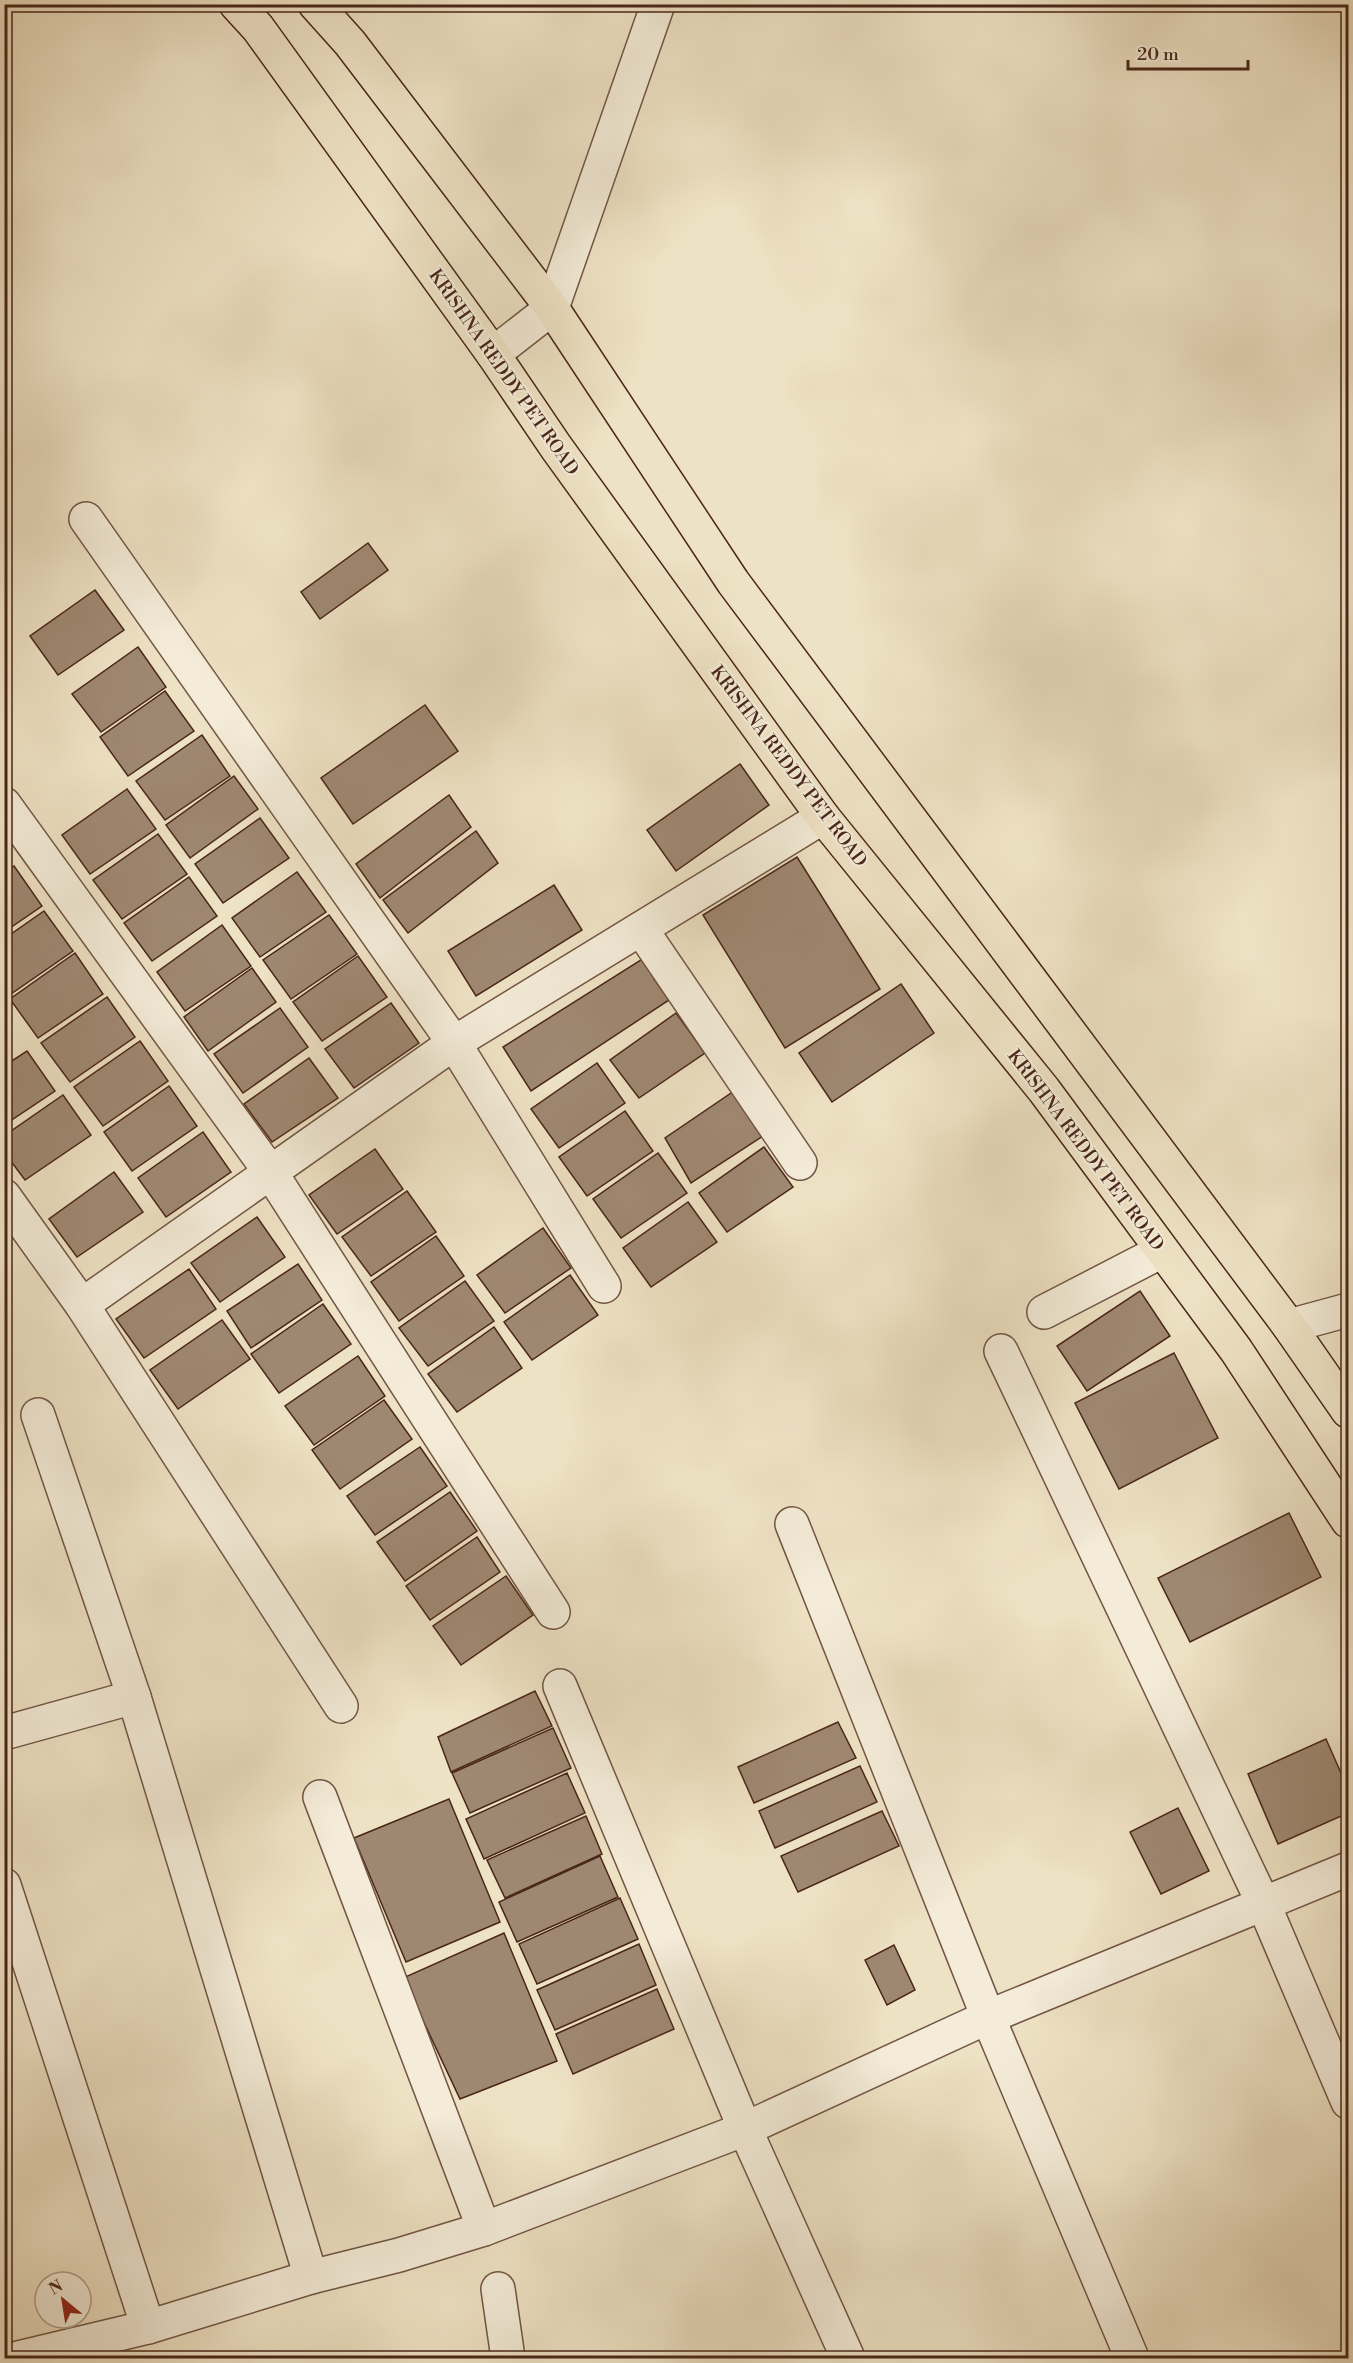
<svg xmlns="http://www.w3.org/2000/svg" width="1353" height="2363" font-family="'Libre Bodoni',serif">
<rect width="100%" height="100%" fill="#eee2c4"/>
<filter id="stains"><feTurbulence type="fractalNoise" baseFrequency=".00333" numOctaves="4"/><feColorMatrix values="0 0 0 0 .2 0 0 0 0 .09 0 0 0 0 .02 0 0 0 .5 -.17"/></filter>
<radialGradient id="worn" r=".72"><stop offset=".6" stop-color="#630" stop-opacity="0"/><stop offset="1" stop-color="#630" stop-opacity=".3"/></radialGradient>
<g fill="#9f8872" stroke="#492619" stroke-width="1.5">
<path d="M368,543L388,570L320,619L301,592Z"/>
<path d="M95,590L124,630L58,675L30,636Z"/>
<path d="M138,647L166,687L101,732L72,694Z"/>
<path d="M165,691L194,731L128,776L100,737Z"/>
<path d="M425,705L458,751L353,824L321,778Z"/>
<path d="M202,735L230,776L165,820L136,781Z"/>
<path d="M740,764L769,805L676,871L647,830Z"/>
<path d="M234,776L258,809L190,858L166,825Z"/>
<path d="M127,789L156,829L90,874L62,835Z"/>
<path d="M449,795L471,827L380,898L356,864Z"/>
<path d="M260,818L289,858L223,903L195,864Z"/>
<path d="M476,831L498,863L408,933L383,900Z"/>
<path d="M158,834L187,874L122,919L93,880Z"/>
<path d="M797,857L880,989L785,1048L703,915Z"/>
<path d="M14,866L42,906L4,932V873Z"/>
<path d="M297,872L326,912L260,957L232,918Z"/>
<path d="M189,877L217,916L152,961L124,923Z"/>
<path d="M554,885L582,930L476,996L448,951Z"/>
<path d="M44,911L73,951L8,996L4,992V939Z"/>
<path d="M329,915L357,954L291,999L263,960Z"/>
<path d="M222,925L251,966L185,1011L157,972Z"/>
<path d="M655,951L666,970L654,979L669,1000L531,1091L503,1047Z"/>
<path d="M75,953L103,994L38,1038L10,999Z"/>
<path d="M358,956L387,997L322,1041L293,1002Z"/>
<path d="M252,968L276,1002L208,1051L184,1017Z"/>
<path d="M901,984L934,1033L832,1102L799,1053Z"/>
<path d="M107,997L135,1037L70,1082L41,1043Z"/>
<path d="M391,1003L419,1043L354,1088L325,1049Z"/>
<path d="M280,1008L308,1047L243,1093L214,1054Z"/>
<path d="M676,1013L705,1053L639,1098L610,1060Z"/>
<path d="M140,1041L168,1081L103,1126L74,1087Z"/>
<path d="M27,1051L55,1091L4,1125V1066Z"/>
<path d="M309,1058L338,1098L272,1142L244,1104Z"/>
<path d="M597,1063L625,1103L559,1148L531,1109Z"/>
<path d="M169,1086L197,1126L132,1171L104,1132Z"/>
<path d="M737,1089L766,1134L691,1183L665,1138Z"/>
<path d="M63,1095L91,1135L25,1180L4,1152V1136Z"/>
<path d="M625,1111L653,1151L587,1196L559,1157Z"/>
<path d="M203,1132L231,1172L166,1217L138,1178Z"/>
<path d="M764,1147L793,1187L727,1232L699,1193Z"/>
<path d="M375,1149L403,1189L337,1234L309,1195Z"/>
<path d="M658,1153L687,1193L621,1238L593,1199Z"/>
<path d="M114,1172L143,1212L77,1257L49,1219Z"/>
<path d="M407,1191L436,1232L371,1276L342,1237Z"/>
<path d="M688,1202L717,1242L651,1287L623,1248Z"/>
<path d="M257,1217L285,1257L220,1302L191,1263Z"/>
<path d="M543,1228L571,1268L505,1313L477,1275Z"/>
<path d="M436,1236L464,1276L399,1321L371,1282Z"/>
<path d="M298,1264L322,1300L251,1348L227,1311Z"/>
<path d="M189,1269L216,1309L144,1358L116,1319Z"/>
<path d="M570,1275L598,1315L532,1360L504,1322Z"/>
<path d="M465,1281L494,1321L428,1366L399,1328Z"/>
<path d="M1140,1291L1170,1336L1087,1391L1057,1346Z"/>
<path d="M323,1304L351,1344L279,1393L251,1354Z"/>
<path d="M222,1320L250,1359L178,1409L150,1370Z"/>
<path d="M494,1327L522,1368L457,1412L428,1374Z"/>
<path d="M1174,1353L1218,1438L1119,1489L1075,1403Z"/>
<path d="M358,1356L385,1396L314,1445L285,1406Z"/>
<path d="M384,1400L412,1439L340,1489L312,1450Z"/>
<path d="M420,1447L447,1486L375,1535L347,1496Z"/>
<path d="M450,1492L477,1531L405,1581L377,1542Z"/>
<path d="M1289,1513L1321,1577L1190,1642L1158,1578Z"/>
<path d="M477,1537L500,1572L430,1620L406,1586Z"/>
<path d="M506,1576L533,1615L461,1665L433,1626Z"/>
<path d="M535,1691L552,1726L451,1772L438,1737Z"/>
<path d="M838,1722L856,1758L754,1803L738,1767Z"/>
<path d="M553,1728L571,1768L470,1813L452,1773Z"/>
<path d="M1326,1739L1348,1789V1813L1278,1844L1248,1774Z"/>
<path d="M860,1766L877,1802L775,1848L759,1811Z"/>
<path d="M567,1773L585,1813L484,1859L466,1819Z"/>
<path d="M449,1799L500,1922L406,1962L354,1838Z"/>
<path d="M1178,1808L1209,1871L1161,1894L1130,1832Z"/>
<path d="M882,1811L899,1846L798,1892L781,1856Z"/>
<path d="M586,1816L602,1854L505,1898L487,1860Z"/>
<path d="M600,1856L618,1897L517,1942L499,1902Z"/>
<path d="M620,1898L638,1939L537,1984L519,1944Z"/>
<path d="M504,1933L557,2061L460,2099L403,1978Z"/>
<path d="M639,1944L656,1985L555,2030L537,1990Z"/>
<path d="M894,1945L915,1990L887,2005L865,1960Z"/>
<path d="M657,1989L674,2029L573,2074L556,2034Z"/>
</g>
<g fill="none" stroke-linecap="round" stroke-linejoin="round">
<defs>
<g id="minor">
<path d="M493,354L552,308L658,4"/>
<path d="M86,519L454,1043L604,1286"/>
<path d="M4,804L271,1173L553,1612"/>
<path d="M641,929L800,1163"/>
<path d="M4,1196L82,1305L341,1706"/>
<path d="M82,1305L454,1043L823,817"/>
<path d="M1044,1312L1162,1251"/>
<path d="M1289,1326L1348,1310"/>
<path d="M1001,1351L1264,1905L1348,2102"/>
<path d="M38,1415L134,1697L311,2277"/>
<path d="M792,1524L988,2017L1132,2358"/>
<path d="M560,1686L745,2129L848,2358"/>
<path d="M4,1733L134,1697"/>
<path d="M320,1797L484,2229"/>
<path d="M4,1885L148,2327"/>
<path d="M498,2289L508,2358"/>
<path d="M18,2358L148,2327L311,2277L399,2255L484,2229L745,2129L988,2017L1348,1869"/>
</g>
<g id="major">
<path d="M236,4L258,28L493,354L556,447L823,817L1044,1090L1236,1350L1348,1521"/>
<path d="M315,4L350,43L552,308L733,582L1289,1326L1348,1411"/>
</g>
</defs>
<use href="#minor" stroke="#725544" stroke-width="36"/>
<use href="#major" stroke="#492619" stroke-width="36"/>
<use href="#minor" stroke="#f4ecd9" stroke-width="33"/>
<use href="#major" stroke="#eee2c4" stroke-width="33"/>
</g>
<g text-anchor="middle" stroke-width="4.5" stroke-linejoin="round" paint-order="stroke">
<g font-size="18" fill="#492619" stroke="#f4ecd9">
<text transform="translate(504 372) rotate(55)" y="6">KRISHNA REDDY PET ROAD</text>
<text transform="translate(789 766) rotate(53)" y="6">KRISHNA REDDY PET ROAD</text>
<text transform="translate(1086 1150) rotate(53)" y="6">KRISHNA REDDY PET ROAD</text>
</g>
</g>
<rect width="1353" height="2363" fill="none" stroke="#eee2c4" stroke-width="24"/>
<rect x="6" y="6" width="1341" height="2351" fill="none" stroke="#492619" stroke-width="3"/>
<rect x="12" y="12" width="1329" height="2339" fill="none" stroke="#492619" stroke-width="1.5"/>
<g transform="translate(63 2300) rotate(330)"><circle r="28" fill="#f4ecd9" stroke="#b09d8c" stroke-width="1.5"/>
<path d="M0-4.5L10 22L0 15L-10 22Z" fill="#8f2418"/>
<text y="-9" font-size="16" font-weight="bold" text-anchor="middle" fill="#492619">N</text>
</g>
<path d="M1128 60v9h120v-9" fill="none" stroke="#492619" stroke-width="3"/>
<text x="1137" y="60" font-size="18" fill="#492619" stroke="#f4ecd9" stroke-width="4.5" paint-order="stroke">20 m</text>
<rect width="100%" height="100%" filter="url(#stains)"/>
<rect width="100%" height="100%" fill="url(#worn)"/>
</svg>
